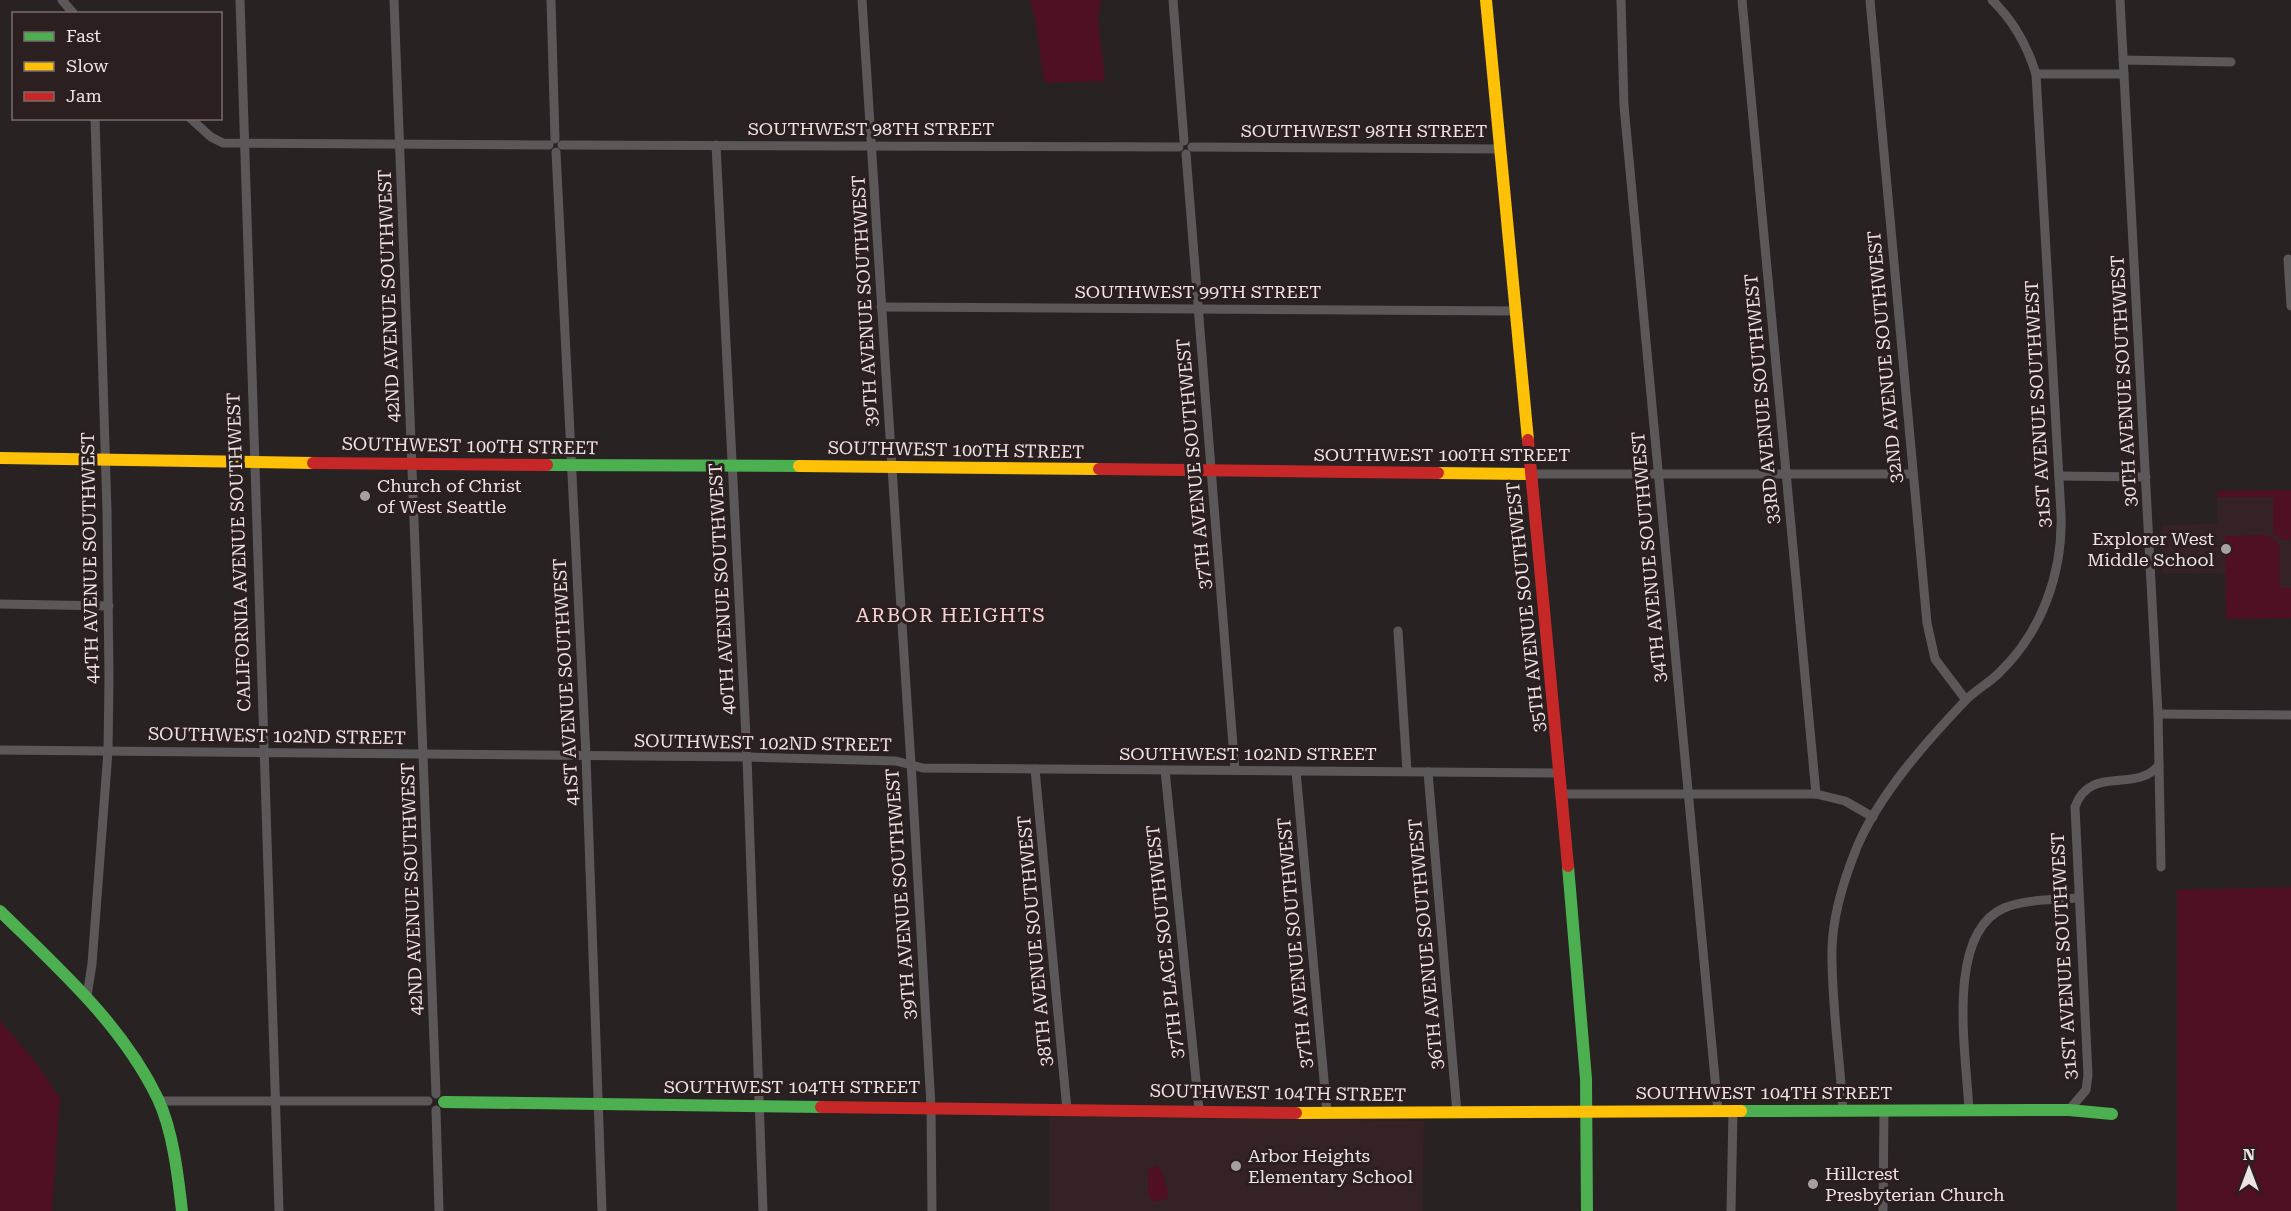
<svg xmlns="http://www.w3.org/2000/svg" width="2291" height="1211" font-family="'Roboto Serif',serif">
<rect width="100%" height="100%" fill="#292223"/>
<g fill="#342225">
<path d="M2291,490V618L2226,619L2225,573L2162,574L2161,525L2217,524V491Z"/>
<path d="M1049,1116L1424,1121L1422,1211H1050Z"/>
</g>
<g fill="#4f1122">
<path d="M1030,0H1101L1098,18L1105,81L1045,83C1039,55 1039,27 1030,0Z"/>
<path d="M2291,490V539L2283,540L2273,534V497H2217V491Z"/>
<path d="M2267,535L2279,543L2280,588H2291V618L2226,619L2225,536Z"/>
<path d="M2291,887V1211H2177V890Z"/>
<path d="M0,1021L34,1060L60,1098L52,1211H0Z"/>
<path d="M1157,1165L1163,1173L1169,1198L1153,1202L1148,1194V1170Z"/>
</g>
<g fill="none" stroke-linecap="round" stroke-linejoin="round">
<g stroke="#5c5859" stroke-width="9">
<path d="M62,0L74,14"/>
<path d="M240,0L279,1211"/>
<path d="M394,0L436,1094"/>
<path d="M551,0L555,139"/>
<path d="M862,0L912,779L931,1106L932,1211"/>
<path d="M1173,0L1184,141"/>
<path d="M1621,0L1624,106L1718,1111"/>
<path d="M1742,0L1816,794"/>
<path d="M1870,0L1927,623L1935,659L1966,700"/>
<path d="M2120,0L2158,714L2161,867"/>
<path d="M2123,60L2231,62"/>
<path d="M2036,74H2124"/>
<path d="M190,118L211,137L223,143L549,145"/>
<path d="M562,145L1179,147"/>
<path d="M716,145L747,757L763,1211"/>
<path d="M1192,147L1500,149"/>
<path d="M556,152L586,756L602,1211"/>
<path d="M1186,154L1235,770"/>
<path d="M2288,259L2291,306"/>
<path d="M881,307L1515,311"/>
<path d="M1531,474H1912"/>
<path d="M2059,476L2146,477"/>
<path d="M0,604L109,606"/>
<path d="M1398,631L1407,771"/>
<path d="M2158,714L2291,715"/>
<path d="M0,750L747,757L896,761L923,768L1560,773"/>
<path d="M1035,769L1067,1110"/>
<path d="M1165,770L1199,1110"/>
<path d="M1296,771L1327,1113"/>
<path d="M1428,772L1457,1113"/>
<path d="M1562,794H1816L1845,801L1873,817"/>
<path d="M87,996L92,964L108,751L109,678L107,512L95,118"/>
<path d="M159,1101H428"/>
<path d="M436,1110L439,1211"/>
<path d="M2069,1110L2086,1090L2088,1075L2075,807C2090,764 2136,794 2159,765"/>
<path d="M1843,1111C1840,1058 1831,1001 1832,948C1833,914 1844,879 1857,847C1879,795 1925,743 1964,702C1974,691 1988,684 1999,673C2042,632 2063,572 2061,514L2036,74C2027,45 2014,21 1992,0"/>
<path d="M1969,1111C1967,1058 1944,934 2004,908C2026,899 2055,900 2078,898"/>
<path d="M1731,1211L1733,1111"/>
<path d="M1883,1211L1884,1111"/>
</g>
<g stroke="#4caf50" stroke-width="12">
<path d="M547,465L799,466"/>
<path d="M1568,866L1586,1079L1587,1211"/>
<path d="M0,911C58,968 122,1024 158,1099C173,1131 178,1176 182,1211"/>
<path d="M444,1102L821,1107"/>
<path d="M1741,1111L2069,1110L2112,1114"/>
</g>
<g stroke="#ffc107" stroke-width="12">
<path d="M1486,0L1528,440"/>
<path d="M0,458L313,463"/>
<path d="M799,466L1099,469"/>
<path d="M1438,473L1531,474"/>
<path d="M1296,1113L1741,1111"/>
</g>
<g stroke="#c62828" stroke-width="12">
<path d="M1528,440L1568,866"/>
<path d="M313,463L547,465"/>
<path d="M1099,469L1438,473"/>
<path d="M821,1107L1296,1113"/>
</g>
</g>
<g fill="#a89fa0" stroke="#2c1f20" stroke-width="2">
<circle cx="365" cy="496" r="6"/>
<circle cx="2226" cy="549" r="6"/>
<circle cx="1236" cy="1166" r="6"/>
<circle cx="1813" cy="1184" r="6"/>
</g>
<g text-anchor="middle" stroke-width="6" stroke-linejoin="round" paint-order="stroke">
<g font-size="18" fill="#ece3e4" stroke="#2c1f20">
<text x="871" y="135">SOUTHWEST 98TH STREET</text>
<text x="1364" y="137">SOUTHWEST 98TH STREET</text>
<text x="1198" y="298">SOUTHWEST 99TH STREET</text>
<text transform="translate(389 296) rotate(-92)" y="6">42ND AVENUE SOUTHWEST</text>
<text transform="translate(865 301) rotate(-93)" y="6">39TH AVENUE SOUTHWEST</text>
<text transform="translate(1885 357) rotate(-95)" y="6">32ND AVENUE SOUTHWEST</text>
<text transform="translate(2124 381) rotate(-93)" y="6">30TH AVENUE SOUTHWEST</text>
<text transform="translate(1762 399) rotate(-95)" y="6">33RD AVENUE SOUTHWEST</text>
<text transform="translate(2038 404) rotate(-93)" y="6">31ST AVENUE SOUTHWEST</text>
<text transform="translate(470 446) rotate(1)" y="6">SOUTHWEST 100TH STREET</text>
<text transform="translate(956 450) rotate(1)" y="6">SOUTHWEST 100TH STREET</text>
<text x="1442" y="461">SOUTHWEST 100TH STREET</text>
<text transform="translate(1194 464) rotate(-95)" y="6">37TH AVENUE SOUTHWEST</text>
<text transform="translate(239 552) rotate(-92)" y="6">CALIFORNIA AVENUE SOUTHWEST</text>
<text transform="translate(1649 557) rotate(-95)" y="6">34TH AVENUE SOUTHWEST</text>
<text transform="translate(90 558) rotate(-91)" y="6">44TH AVENUE SOUTHWEST</text>
<text transform="translate(722 589) rotate(-93)" y="6">40TH AVENUE SOUTHWEST</text>
<text transform="translate(1526 607) rotate(-96)" y="6">35TH AVENUE SOUTHWEST</text>
<text transform="translate(566 682) rotate(-93)" y="6">41ST AVENUE SOUTHWEST</text>
<text transform="translate(277 736) rotate(1)" y="6">SOUTHWEST 102ND STREET</text>
<text transform="translate(763 743) rotate(1)" y="6">SOUTHWEST 102ND STREET</text>
<text x="1248" y="760">SOUTHWEST 102ND STREET</text>
<text transform="translate(412 889) rotate(-92)" y="6">42ND AVENUE SOUTHWEST</text>
<text transform="translate(901 894) rotate(-94)" y="6">39TH AVENUE SOUTHWEST</text>
<text transform="translate(1035 941) rotate(-95)" y="6">38TH AVENUE SOUTHWEST</text>
<text transform="translate(1165 942) rotate(-96)" y="6">37TH PLACE SOUTHWEST</text>
<text transform="translate(1295 943) rotate(-95)" y="6">37TH AVENUE SOUTHWEST</text>
<text transform="translate(1426 944) rotate(-95)" y="6">36TH AVENUE SOUTHWEST</text>
<text transform="translate(2064 956) rotate(-93)" y="6">31ST AVENUE SOUTHWEST</text>
<text x="792" y="1093">SOUTHWEST 104TH STREET</text>
<text transform="translate(1278 1093) rotate(1)" y="6">SOUTHWEST 104TH STREET</text>
<text x="1764" y="1099">SOUTHWEST 104TH STREET</text>
</g>
<g font-size="18" fill="#ece3e4" stroke="#2c1f20" text-anchor="start">
<text x="377" y="492">Church of Christ<tspan x="377" dy="21">of West Seattle</tspan></text>
<text x="2214" y="545" text-anchor="end">Explorer West<tspan x="2214" dy="21">Middle School</tspan></text>
<text x="1248" y="1162">Arbor Heights<tspan x="1248" dy="21">Elementary School</tspan></text>
<text x="1825" y="1180">Hillcrest<tspan x="1825" dy="21">Presbyterian Church</tspan></text>
</g>
<g font-size="20" letter-spacing="1.5" fill="#f6d3d7" stroke="#2c1f20">
<text x="951" y="622">ARBOR HEIGHTS</text>
</g>
</g>
<rect x="12" y="12" width="210" height="108" fill="#2c1f20" stroke="#796d6e" stroke-width="1.5"/>
<rect x="24" y="32" width="30" height="9" fill="#4caf50" stroke="#796d6e" stroke-width="1.5"/>
<text x="66" y="42" font-size="18" fill="#ece3e4">Fast</text>
<rect x="24" y="62" width="30" height="9" fill="#ffc107" stroke="#796d6e" stroke-width="1.5"/>
<text x="66" y="72" font-size="18" fill="#ece3e4">Slow</text>
<rect x="24" y="92" width="30" height="9" fill="#c62828" stroke="#796d6e" stroke-width="1.5"/>
<text x="66" y="102" font-size="18" fill="#ece3e4">Jam</text>
<g transform="translate(2249 1169)" stroke="#2c1f20" stroke-width="4.5" paint-order="stroke">
<path d="M0-4.5L10 22L0 15L-10 22Z" fill="#ece3e4"/>
<text y="-9" font-size="16" font-weight="bold" text-anchor="middle" fill="#ece3e4">N</text>
</g>
</svg>
